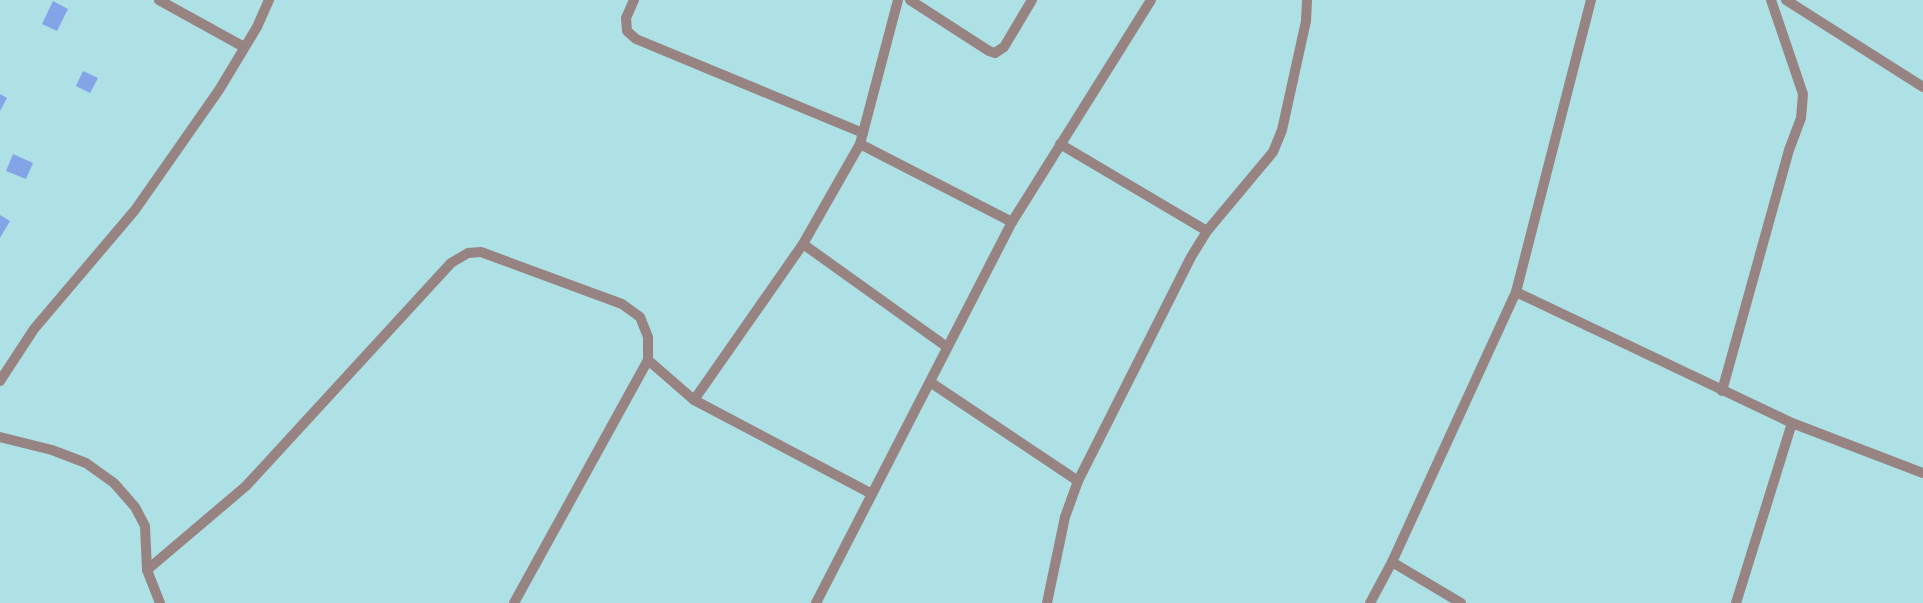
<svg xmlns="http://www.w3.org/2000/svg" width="1923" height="603" font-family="Mulish,sans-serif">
<rect width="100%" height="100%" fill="#ade1e5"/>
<g fill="#83a4e6">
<path d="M53,1L68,9L57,31L42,24Z"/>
<path d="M83,71L98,78L90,93L76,86Z"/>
<path d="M0,94L7,98L0,111Z"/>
<path d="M13,154L33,163L26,179L6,171Z"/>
<path d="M0,215L10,221L0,238Z"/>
</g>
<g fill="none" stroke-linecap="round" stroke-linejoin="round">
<g stroke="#978382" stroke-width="10">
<path d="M159,0L244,47"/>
<path d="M634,0L626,18L627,31L636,39L863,133"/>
<path d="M910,0L989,51L995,53L1004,47L1032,0"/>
<path d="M1786,0L1923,87"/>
<path d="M860,144L1012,222"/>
<path d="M1060,144L1207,231"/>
<path d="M803,244L947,347"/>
<path d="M1516,292L1792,423L1923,473"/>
<path d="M648,360L694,400L872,494"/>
<path d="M0,381L34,329L135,210L219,90L257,27L269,0"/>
<path d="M930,382L1078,481"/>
<path d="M1722,391L1789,150L1801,118L1803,94L1771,0"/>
<path d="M694,400L803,244L860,144L898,0"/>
<path d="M0,437L52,450L86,463L114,483L135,507L145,526L147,570L160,603"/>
<path d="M1392,562L1461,603"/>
<path d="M147,570L246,486L451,263L468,253L481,252L622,304L640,317L648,337V360L514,603"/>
<path d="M816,603L1012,222L1151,0"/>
<path d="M1047,603L1065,517L1078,481L1191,257L1207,231L1273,152L1282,130L1306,21L1307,0"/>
<path d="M1370,603L1392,562L1516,292L1591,0"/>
<path d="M1736,603L1792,423"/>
</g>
</g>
</svg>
